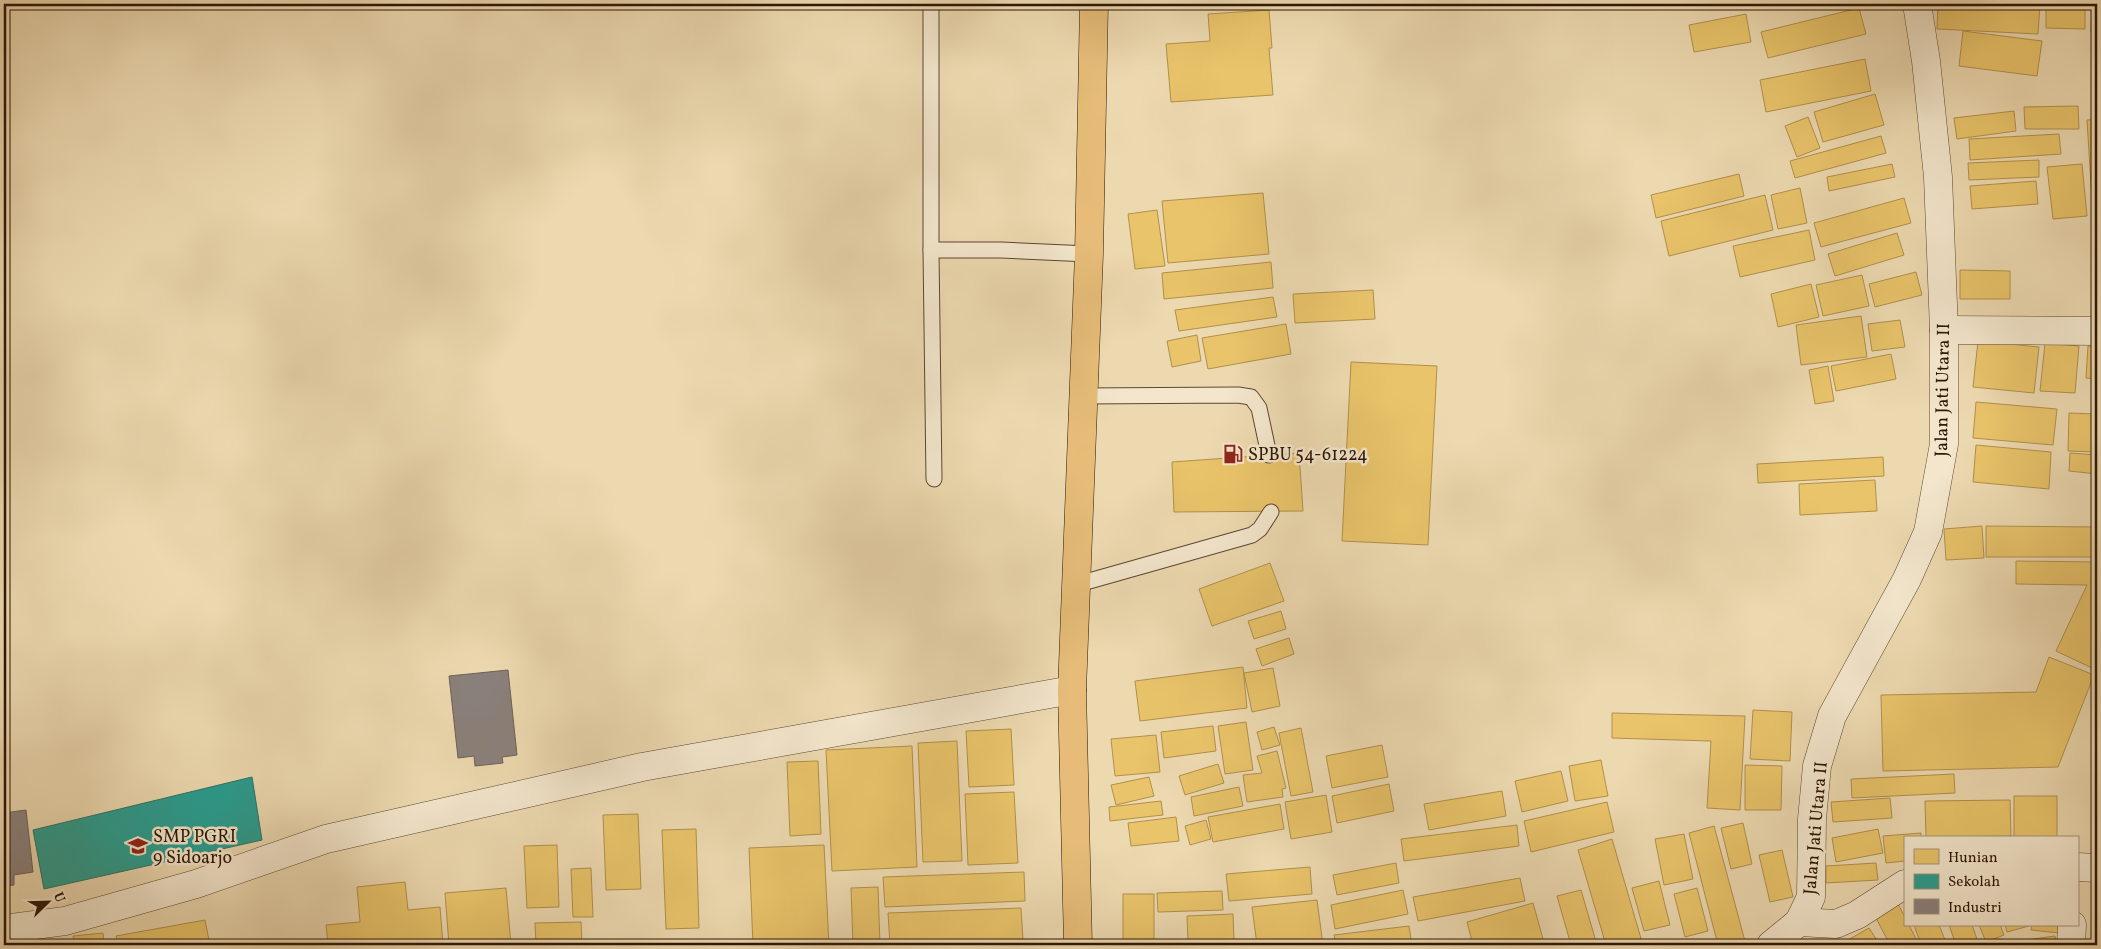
<svg xmlns="http://www.w3.org/2000/svg" width="2101" height="949" font-family="Vollkorn,serif">
<rect width="100%" height="100%" fill="#edd9b0"/>
<filter id="stains"><feTurbulence type="fractalNoise" baseFrequency=".004" numOctaves="4"/><feColorMatrix values="0 0 0 0 .2 0 0 0 0 .09 0 0 0 0 .02 0 0 0 .5 -.17"/></filter>
<radialGradient id="worn" r=".72"><stop offset=".6" stop-color="#630" stop-opacity="0"/><stop offset="1" stop-color="#630" stop-opacity=".3"/></radialGradient>
<g fill="#e9c46a" stroke="#b1904c">
<path d="M1938,4H2040L2038,34L1937,29Z"/>
<path d="M2092,4H2097V33L2091,32Z"/>
<path d="M2046,5H2085V29L2046,28Z"/>
<path d="M1859,8L1866,34L1768,58L1761,32Z"/>
<path d="M1269,10L1272,48H1269L1273,95L1171,102L1166,44L1210,41L1208,14Z"/>
<path d="M1746,14L1751,42L1694,52L1689,25Z"/>
<path d="M1963,31L2042,41L2037,76L1959,66Z"/>
<path d="M1865,59L1871,91L1766,112L1760,80Z"/>
<path d="M1875,94L1884,125L1823,142L1814,112Z"/>
<path d="M2078,106L2079,129H2025L2024,107Z"/>
<path d="M2014,111L2016,131L1957,139L1954,118Z"/>
<path d="M1808,117L1820,148L1797,157L1785,126Z"/>
<path d="M2097,119V216L2093,217L2087,120Z"/>
<path d="M2059,134L2061,154L1970,160L1969,139Z"/>
<path d="M1881,136L1886,153L1795,178L1790,161Z"/>
<path d="M2039,160V177L1969,180L1968,163Z"/>
<path d="M1892,164L1895,177L1829,191L1827,177Z"/>
<path d="M2082,164L2087,216L2053,219L2047,167Z"/>
<path d="M1739,174L1744,196L1656,218L1651,195Z"/>
<path d="M2036,181L2038,204L1972,209L1970,186Z"/>
<path d="M1800,188L1807,223L1778,229L1771,195Z"/>
<path d="M1263,193L1269,254L1168,263L1162,201Z"/>
<path d="M1765,195L1773,230L1669,256L1661,221Z"/>
<path d="M1904,198L1911,223L1821,247L1814,223Z"/>
<path d="M1157,210L1165,266L1135,269L1128,214Z"/>
<path d="M1809,230L1815,260L1740,277L1733,246Z"/>
<path d="M1897,233L1904,255L1835,276L1828,254Z"/>
<path d="M1271,262L1273,288L1164,299L1162,273Z"/>
<path d="M1960,270L2010,271V299H1960Z"/>
<path d="M1916,272L1922,295L1875,307L1869,284Z"/>
<path d="M1862,275L1869,306L1823,316L1816,285Z"/>
<path d="M1811,284L1819,317L1778,327L1771,294Z"/>
<path d="M1373,290L1375,319L1295,323L1293,294Z"/>
<path d="M1273,297L1277,317L1179,331L1175,310Z"/>
<path d="M1861,316L1867,357L1801,365L1796,325Z"/>
<path d="M1900,320L1905,347L1872,351L1868,324Z"/>
<path d="M1286,324L1291,354L1208,369L1202,338Z"/>
<path d="M1197,335L1201,361L1172,367L1167,341Z"/>
<path d="M1978,341L2039,347L2034,393L1973,387Z"/>
<path d="M2045,343L2079,346L2075,393L2040,391Z"/>
<path d="M2088,346L2097,347V379L2086,378Z"/>
<path d="M1891,354L1896,379L1836,391L1831,366Z"/>
<path d="M1351,362L1437,366L1428,545L1342,541Z"/>
<path d="M1828,366L1834,401L1815,404L1809,370Z"/>
<path d="M1976,402L2057,409L2053,445L1973,438Z"/>
<path d="M2069,413L2097,414V452L2068,451Z"/>
<path d="M1976,445L2051,452L2049,489L1973,482Z"/>
<path d="M1299,453L1303,511L1174,512L1172,462Z"/>
<path d="M2070,453L2097,455V474L2069,471Z"/>
<path d="M1883,457L1884,476L1758,483L1757,464Z"/>
<path d="M1875,480L1877,511L1800,515L1799,484Z"/>
<path d="M1982,526L1984,558L1946,560L1944,529Z"/>
<path d="M1986,526L2097,527V557H1986Z"/>
<path d="M2016,561L2097,562V657L2092,668L2056,651L2087,585L2016,584Z"/>
<path d="M1270,563L1284,601L1212,626L1199,589Z"/>
<path d="M1281,611L1286,629L1254,639L1248,621Z"/>
<path d="M1289,638L1294,654L1262,666L1256,649Z"/>
<path d="M2049,657L2094,675L2058,767L1883,771L1881,695L2036,692Z"/>
<path d="M1243,667L1247,708L1140,721L1135,681Z"/>
<path d="M1273,668L1280,706L1252,712L1244,673Z"/>
<path d="M1753,710L1792,712L1790,761L1750,759Z"/>
<path d="M1612,713L1745,716L1740,810L1707,808L1711,741L1612,738Z"/>
<path d="M1246,722L1253,770L1225,774L1218,726Z"/>
<path d="M1213,726L1216,751L1164,758L1161,732Z"/>
<path d="M1274,727L1280,745L1262,750L1257,732Z"/>
<path d="M1301,728L1313,792L1291,796L1279,733Z"/>
<path d="M1011,729L1014,785L969,787L966,731Z"/>
<path d="M1156,735L1160,772L1115,776L1111,739Z"/>
<path d="M957,741L962,861L923,862L918,743Z"/>
<path d="M1382,745L1388,777L1332,788L1326,756Z"/>
<path d="M912,746L917,867L832,871L826,750Z"/>
<path d="M1277,751L1286,788L1282,789L1283,797L1247,802L1243,775L1262,773L1257,756Z"/>
<path d="M1601,760L1608,796L1575,801L1569,766Z"/>
<path d="M818,761L821,834L790,836L787,762Z"/>
<path d="M1218,764L1224,783L1185,795L1179,776Z"/>
<path d="M1745,765L1782,766L1781,810H1745Z"/>
<path d="M1561,771L1568,801L1522,812L1515,781Z"/>
<path d="M1954,774L1955,793L1852,798L1851,779Z"/>
<path d="M1149,777L1154,796L1116,805L1111,785Z"/>
<path d="M1389,784L1394,811L1337,823L1332,796Z"/>
<path d="M1239,787L1243,806L1194,816L1191,797Z"/>
<path d="M1502,791L1506,816L1429,830L1424,804Z"/>
<path d="M1014,792L1018,863L968,865L965,794Z"/>
<path d="M1326,795L1332,832L1291,839L1285,802Z"/>
<rect x="2014" y="796" width="43" height="42"/>
<path d="M1890,798L1892,818L1833,822L1831,802Z"/>
<path d="M2010,800L2011,836L1926,837L1925,801Z"/>
<path d="M1161,801L1163,815L1110,821L1109,807Z"/>
<path d="M1607,802L1614,832L1531,852L1524,821Z"/>
<path d="M1280,804L1284,829L1213,842L1208,817Z"/>
<path d="M638,814L641,889L606,890L603,815Z"/>
<path d="M1176,817L1179,841L1131,846L1128,823Z"/>
<path d="M1206,820L1211,839L1190,845L1185,826Z"/>
<path d="M1743,823L1752,864L1731,869L1721,828Z"/>
<path d="M1517,825L1519,846L1404,861L1401,839Z"/>
<path d="M1714,826L1746,945H1718L1689,833Z"/>
<path d="M696,829L699,928L666,929L662,830Z"/>
<path d="M1878,829L1883,853L1836,862L1832,838Z"/>
<path d="M1921,833V838H1905V861L1886,863L1883,836Z"/>
<path d="M1684,834L1693,879L1664,885L1655,839Z"/>
<path d="M1612,839L1642,942L1631,945H1606L1578,850Z"/>
<path d="M557,845L559,907L527,908L524,846Z"/>
<path d="M824,845L829,945H753L749,848Z"/>
<path d="M1782,850L1793,897L1770,902L1759,855Z"/>
<path d="M1396,863L1399,883L1337,895L1333,875Z"/>
<path d="M1876,863L1878,880L1826,883V866Z"/>
<path d="M1310,867L1312,894L1229,901L1226,874Z"/>
<path d="M591,868L593,917H573L571,869Z"/>
<path d="M1024,872L1025,901L885,907L883,877Z"/>
<path d="M1520,878L1525,901L1418,921L1413,897Z"/>
<path d="M1659,881L1670,925L1644,931L1632,888Z"/>
<path d="M405,882L408,910L440,907L443,945H328L326,925L360,922L357,887Z"/>
<path d="M878,887L880,945H853L851,888Z"/>
<path d="M506,888L511,945H449L445,893Z"/>
<path d="M1697,888L1708,931L1685,937L1674,894Z"/>
<path d="M1403,890L1408,914L1335,929L1331,905Z"/>
<path d="M1581,890L1597,945H1571L1557,896Z"/>
<path d="M1222,891L1223,910L1158,912L1157,893Z"/>
<rect x="1123" y="894" width="31" height="51"/>
<path d="M1317,900L1323,945H1257L1252,907Z"/>
<path d="M1533,903L1543,939L1520,945H1473L1467,922Z"/>
<path d="M1898,904L1905,917V925H1909L1919,945H1890L1875,916Z"/>
<path d="M1021,908L1023,940L890,945L888,913Z"/>
<path d="M1233,914L1234,941L1188,942L1187,916Z"/>
<path d="M205,920L210,945H118L116,936Z"/>
<path d="M581,922L582,945H536L535,923Z"/>
<path d="M1914,925H1939L1947,945H1921Z"/>
<path d="M1949,925H1972L1977,939L1956,945Z"/>
<path d="M1979,925H2000L2004,935L1986,942Z"/>
<path d="M2005,925H2028L2029,926L2007,932Z"/>
<path d="M2032,925H2059V933L2031,930Z"/>
<path d="M1409,926L1412,945H1336L1334,935Z"/>
<path d="M1869,928L1880,945H1839Z"/>
<path d="M103,933L104,945H74L73,936Z"/>
<path d="M2055,936L2056,945L1996,944Z"/>
</g>
<path fill="#2a9d8f" stroke="#2b7466" d="M252,777L262,840L44,889L33,830Z"/>
<g fill="#8a817c" stroke="#6e6158">
<path d="M508,670L517,755L502,757L503,763L475,766L474,756L458,758L449,676Z"/>
<path d="M26,810L33,872L14,875V885L4,886V813Z"/>
</g>
<g fill="none" stroke-linecap="round" stroke-linejoin="round">
<defs>
<g id="service">
<path d="M931,4V250H1001L1089,254"/>
<path d="M931,250L934,479"/>
<path d="M1083,396L1238,395L1251,397L1259,408L1269,455"/>
<path d="M1075,585L1252,535L1260,529L1271,512"/>
</g>
<g id="minor">
<path d="M1944,330L2097,331"/>
<path d="M2077,867L2097,868"/>
<path d="M1799,922L1836,924L1857,915L1905,884"/>
<path d="M4,929L65,921L196,884L326,839L642,767L1072,690"/>
<path d="M1771,945L1799,922L1811,897L1812,819L1817,766L1832,716L1907,579L1928,532L1944,444V330L1938,177L1926,61L1917,4"/>
<path d="M2071,945L2072,925"/>
</g>
<path id="primary" d="M1078,945L1072,690L1089,254L1094,4"/>
</defs>
<use href="#service" stroke="#5d4730" stroke-width="17"/>
<use href="#minor" stroke="#5d4730" stroke-width="29"/>
<use href="#primary" stroke="#2d1605" stroke-width="29"/>
<use href="#service" stroke="#f3e6cc" stroke-width="15"/>
<use href="#minor" stroke="#f3e6cc" stroke-width="28"/>
<use href="#primary" stroke="#e6bc78" stroke-width="28"/>
</g>
<defs>
<symbol id="fuel-bare" viewBox="-9 -9 18 18"><path d="M-5.5-6h7V0h2V4h1.3V-2.5L3-4.5l.8-.8L6-3V5H2.5V1h-1V6h-7ZM-4.2-4.7v3.2H.2V-4.7Z" fill="#8f2418" stroke="#f3e6cc" stroke-width="2.5" paint-order="stroke"/></symbol>
<symbol id="school-bare" viewBox="-9 -9 18 18"><path d="M0-5L7-2L0 1L-7-2ZM-4 1L0 2.5L4 1V4Q0 6-4 4Z" fill="#8f2418" stroke="#f3e6cc" stroke-width="2.5" paint-order="stroke"/></symbol>
</defs>
<g fill-rule="evenodd">
<use href="#fuel-bare" x="1219" y="440" width="28" height="28"/>
<use href="#school-bare" x="124" y="832" width="28" height="28"/>
</g>
<g text-anchor="middle" stroke-width="5" stroke-linejoin="round" paint-order="stroke">
<g font-size="18" fill="#2d1605" stroke="#f3e6cc">
<text transform="translate(1942 390) rotate(-89)" y="6">Jalan Jati Utara II</text>
<text transform="translate(1815 828) rotate(-85)" y="6">Jalan Jati Utara II</text>
</g>
<g font-size="18" fill="#2d1605" stroke="#f3e6cc" text-anchor="start">
<text x="1248" y="460">SPBU 54-61224</text>
<text x="153" y="842">SMP PGRI<tspan x="153" dy="21">9 Sidoarjo</tspan></text>
</g>
</g>
<rect width="2101" height="949" fill="none" stroke="#edd9b0" stroke-width="20"/>
<rect x="5" y="5" width="2091" height="939" fill="none" stroke="#2d1605" stroke-width="2.5"/>
<rect x="10" y="10" width="2081" height="929" fill="none" stroke="#2d1605"/>
<rect x="1904" y="836" width="175" height="90" fill="#f3e6cc" stroke="#a4937c"/>
<rect x="1914" y="849" width="25" height="15" fill="#e9c46a" stroke="#a4937c"/>
<text x="1948" y="862" font-size="15" fill="#2d1605">Hunian</text>
<rect x="1914" y="874" width="25" height="15" fill="#2a9d8f" stroke="#a4937c"/>
<text x="1948" y="886" font-size="15" fill="#2d1605">Sekolah</text>
<rect x="1914" y="899" width="25" height="15" fill="#8a817c" stroke="#a4937c"/>
<text x="1948" y="912" font-size="15" fill="#2d1605">Industri</text>
<g transform="translate(48 902) rotate(67)" stroke="#f3e6cc" stroke-width="4" paint-order="stroke">
<path d="M0-4L9 19L0 12L-9 19Z" fill="#2d1605"/>
<text y="-8" font-size="14" font-weight="bold" text-anchor="middle" fill="#2d1605">U</text>
</g>
<rect width="100%" height="100%" filter="url(#stains)"/>
<rect width="100%" height="100%" fill="url(#worn)"/>
</svg>
